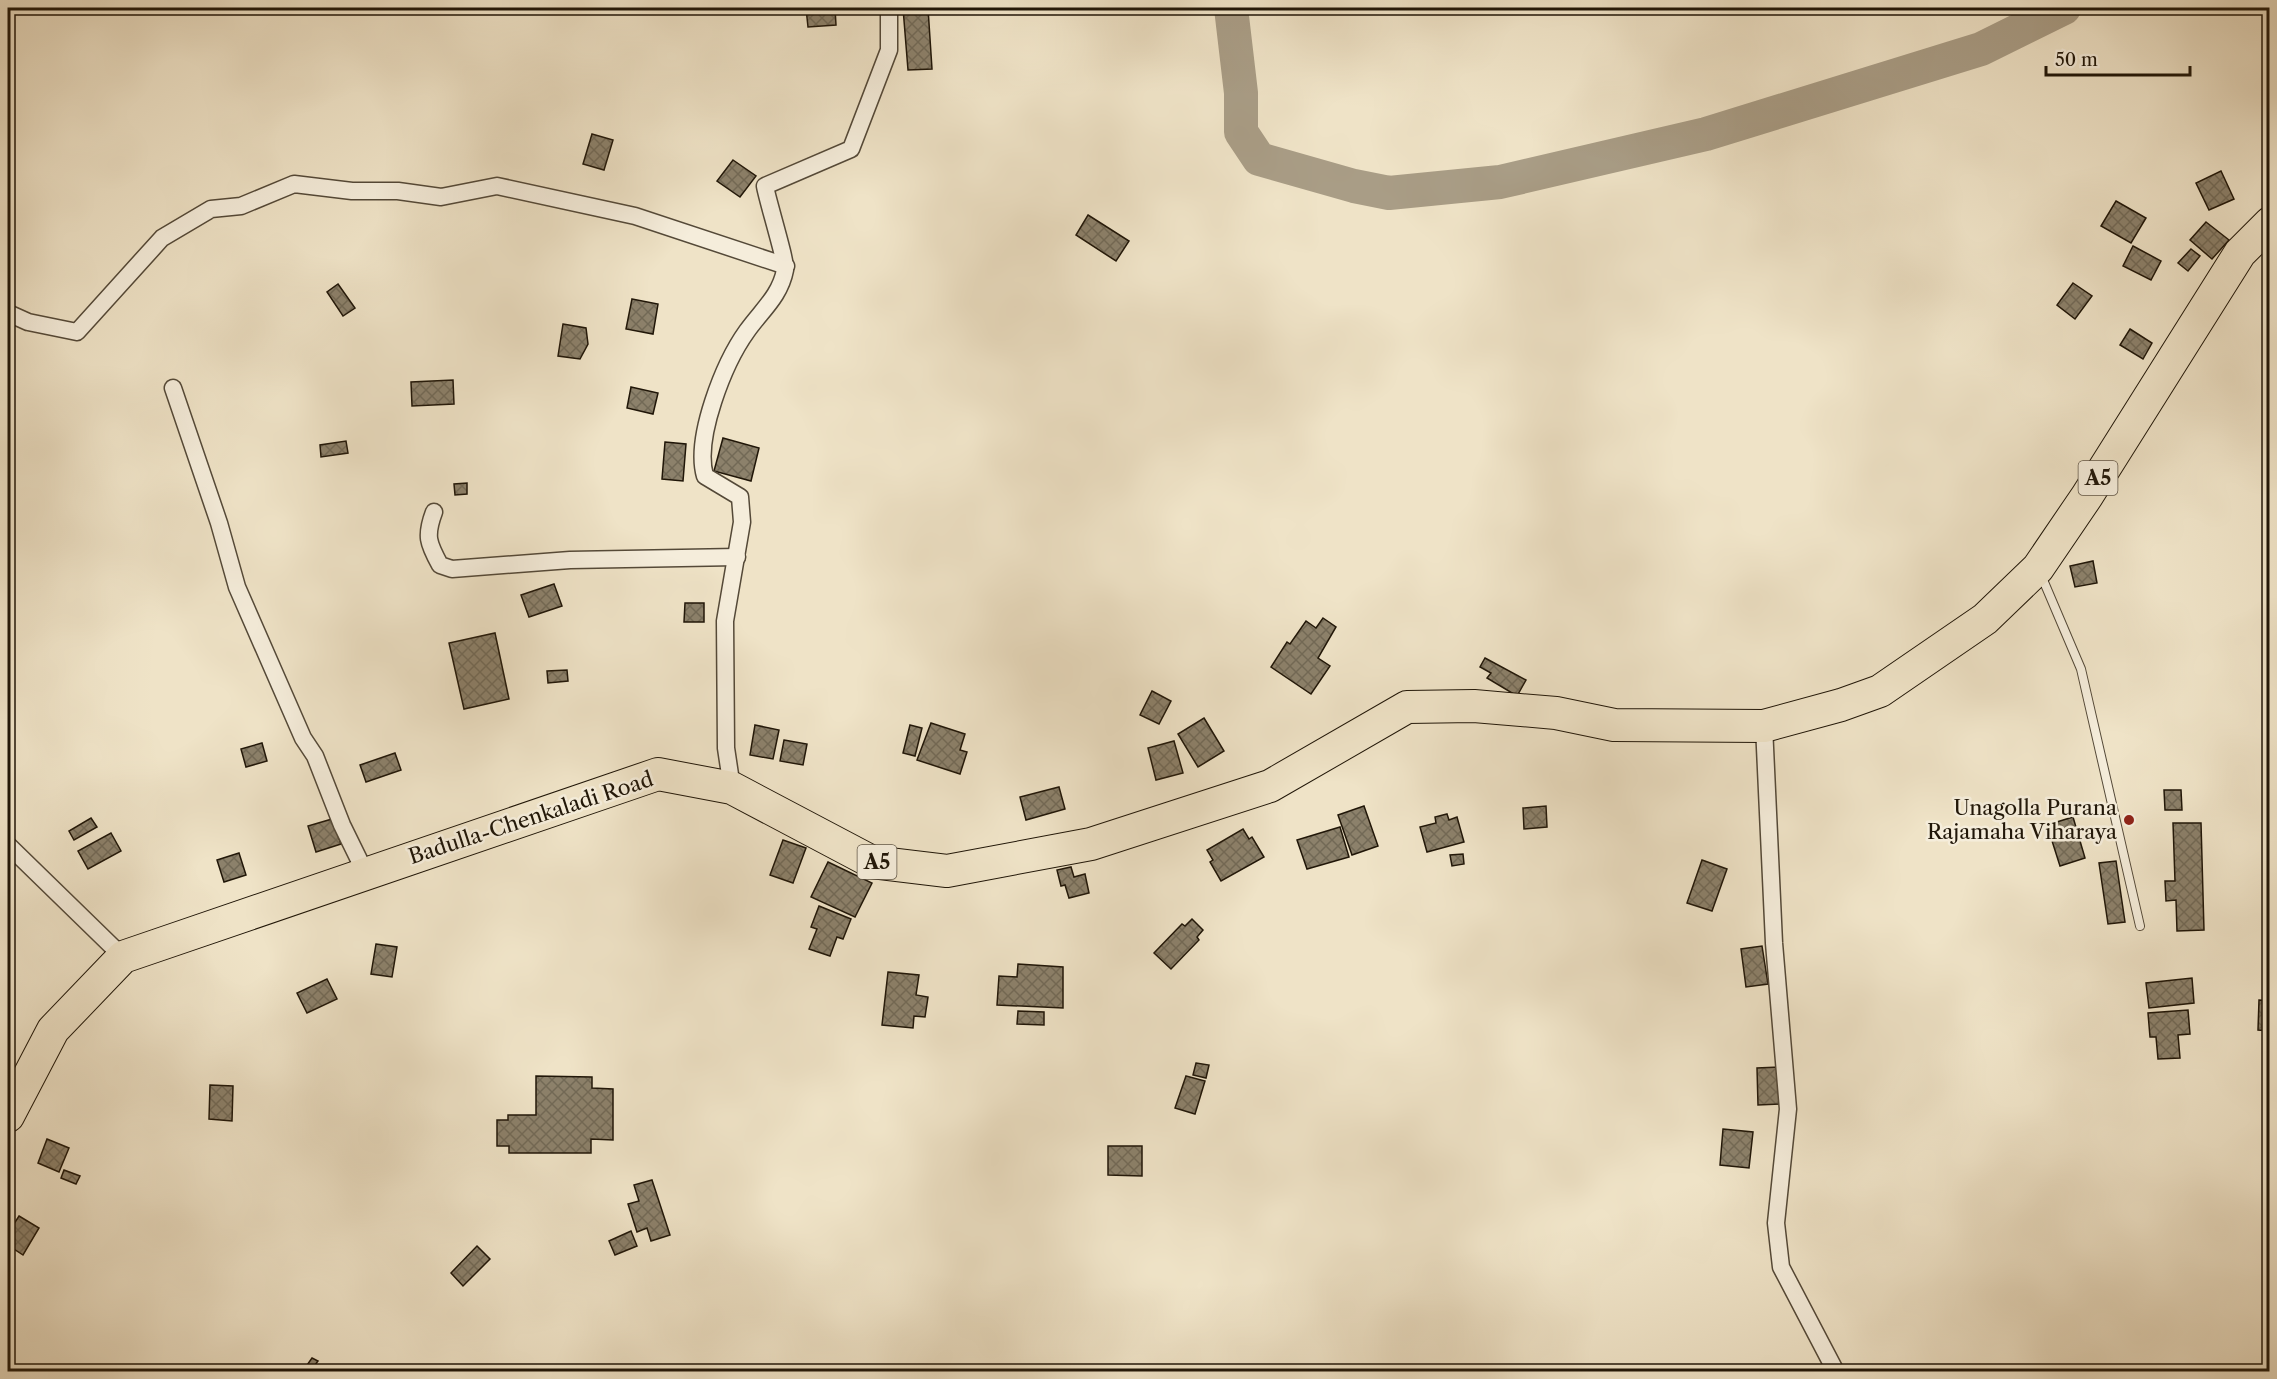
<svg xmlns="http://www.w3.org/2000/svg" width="2277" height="1379" font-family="'Libre Caslon Text',serif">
<defs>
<pattern id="building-cross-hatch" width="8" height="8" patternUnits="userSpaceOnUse" patternTransform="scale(1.5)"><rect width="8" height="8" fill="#8c816b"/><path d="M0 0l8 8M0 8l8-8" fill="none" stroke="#726956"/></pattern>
</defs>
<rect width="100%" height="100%" fill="#efe3c7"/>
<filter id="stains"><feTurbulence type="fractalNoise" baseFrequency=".00333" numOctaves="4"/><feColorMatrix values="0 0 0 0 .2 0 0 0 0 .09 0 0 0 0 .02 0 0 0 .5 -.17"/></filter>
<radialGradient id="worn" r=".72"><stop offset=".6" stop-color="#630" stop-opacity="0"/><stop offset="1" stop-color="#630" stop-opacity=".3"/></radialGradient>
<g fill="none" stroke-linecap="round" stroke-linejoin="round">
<path stroke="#a99d86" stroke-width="34" d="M1231,8L1241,93V132L1259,159L1354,186L1389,193L1500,182L1706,134L1981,49L2064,8"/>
</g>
<g fill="url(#building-cross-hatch)" stroke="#201608" stroke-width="1.5">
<path d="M806,8H835L836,25L808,27Z"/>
<path d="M903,8H928L932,69L908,70Z"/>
<path d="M592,134L613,140L604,170L583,164Z"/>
<path d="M733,160L756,176L740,197L717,181Z"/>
<path d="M2221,171L2234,199L2209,210L2196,183Z"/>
<path d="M2116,201L2146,218L2131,243L2101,226Z"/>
<path d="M1088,215L1129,241L1116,261L1076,235Z"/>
<path d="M2206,222L2229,240L2212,259L2190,240Z"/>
<path d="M2133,246L2161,261L2151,280L2123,266Z"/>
<path d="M2191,249L2200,256L2188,271L2178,263Z"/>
<path d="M2073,283L2092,296L2075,319L2057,305Z"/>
<path d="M338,284L355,308L343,316L327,292Z"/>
<path d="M632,299L658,304L653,334L626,329Z"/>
<path d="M563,324L586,328L588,344L580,359L558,356Z"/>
<path d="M2130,329L2152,343L2143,359L2120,345Z"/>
<path d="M453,380L454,404L412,406L411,382Z"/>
<path d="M631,387L658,393L653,414L627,408Z"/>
<path d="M723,438L759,448L751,481L714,471Z"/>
<path d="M346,441L348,453L321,457L320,445Z"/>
<path d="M665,442L686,444L683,481L662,479Z"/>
<path d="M467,483V494L455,495L454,484Z"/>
<path d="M2093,561L2097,583L2075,587L2070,566Z"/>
<path d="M554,584L562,606L529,617L521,595Z"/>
<path d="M685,603H704V622H684Z"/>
<path d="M1323,618L1336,627L1318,658L1330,666L1311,694L1271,667L1287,642L1290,644L1306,621L1316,628Z"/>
<path d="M495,633L509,699L464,709L449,643Z"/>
<path d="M1485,658L1526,680L1517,696L1487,678L1491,673L1480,667Z"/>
<path d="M567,670L568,681L548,683L547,671Z"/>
<path d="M1152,691L1171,701L1159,724L1140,715Z"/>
<path d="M1204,718L1224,751L1198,767L1178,734Z"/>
<path d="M931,723L965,734L960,750L967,752L960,774L917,760Z"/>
<path d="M755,725L779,730L773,759L750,755Z"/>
<path d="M910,725L922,728L915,756L903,753Z"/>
<path d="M784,740L807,744L803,765L780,761Z"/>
<path d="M1174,741L1183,773L1156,780L1148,748Z"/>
<path d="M262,743L267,761L246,767L241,749Z"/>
<path d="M395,753L401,770L366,782L360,765Z"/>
<path d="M1059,787L1065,809L1026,820L1020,797Z"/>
<path d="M2164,790H2181L2182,810H2165Z"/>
<path d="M1364,806L1378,846L1352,855L1338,815Z"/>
<path d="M1546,806L1547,827L1524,829L1523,808Z"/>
<path d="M1447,814L1449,820L1457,817L1464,842L1427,852L1420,827L1436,823L1435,817Z"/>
<path d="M2073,817L2085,858L2060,866L2047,825Z"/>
<path d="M91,818L97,827L74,840L69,831Z"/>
<path d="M332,819L341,844L316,852L308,826Z"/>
<path d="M2173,823H2201L2204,930L2177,931L2176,900L2166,901L2165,881H2175Z"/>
<path d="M1340,827L1349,857L1307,869L1297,840Z"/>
<path d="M1243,829L1249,839L1252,837L1264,857L1221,881L1210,862L1213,860L1207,850Z"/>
<path d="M111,833L121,851L88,869L78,851Z"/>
<path d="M783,840L806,848L793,883L770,875Z"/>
<path d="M239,853L246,875L224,882L217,860Z"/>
<path d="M1463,854L1464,864L1452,866L1450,855Z"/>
<path d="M1702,860L1727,869L1712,911L1687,903Z"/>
<path d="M2116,861L2125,922L2108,924L2099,863Z"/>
<path d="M828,862L872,883L855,917L811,897Z"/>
<path d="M1071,867L1074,877L1085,874L1089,893L1069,898L1065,885L1061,886L1057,870Z"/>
<path d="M819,906L851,919L843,939L837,937L830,956L809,949L817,929L811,927Z"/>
<path d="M1192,919L1203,930L1197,937L1199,940L1171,969L1154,953L1182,924L1185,926Z"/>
<path d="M376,944L397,947L392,977L371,974Z"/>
<path d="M1762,946L1768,984L1746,987L1741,949Z"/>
<path d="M1018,964L1063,967V1008L997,1005L999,976L1017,977Z"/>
<path d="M888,972L919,975L916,995L928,997L925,1017L914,1016L913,1028L882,1025Z"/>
<path d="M2192,978L2194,1003L2149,1008L2146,983Z"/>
<path d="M327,979L337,999L307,1013L297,993Z"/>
<path d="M2259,1000L2270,1001V1031L2258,1030Z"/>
<path d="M2188,1010L2190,1034L2178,1035L2180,1058L2158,1059L2156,1037H2150L2148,1013Z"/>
<path d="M1018,1011L1044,1012V1025L1017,1024Z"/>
<path d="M1196,1063L1209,1065L1206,1078L1193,1075Z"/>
<path d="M1780,1067L1781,1104L1758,1105L1757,1068Z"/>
<path d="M536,1076L592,1077V1088L613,1089V1140L591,1139V1153H509V1146H497V1120H508V1115H536Z"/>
<path d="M1186,1076L1205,1081L1195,1114L1175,1108Z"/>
<path d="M210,1085L233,1086L232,1121L209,1119Z"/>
<path d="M1723,1129L1753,1132L1749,1168L1720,1165Z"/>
<path d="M47,1139L69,1148L59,1172L38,1163Z"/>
<path d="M1108,1146H1142V1176L1108,1175Z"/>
<path d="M64,1170L80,1176L76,1184L61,1178Z"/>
<path d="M652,1180L670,1235L651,1241L647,1228L637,1232L628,1204L639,1201L634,1185Z"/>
<path d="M19,1216L39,1228L23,1255L8,1245V1233Z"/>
<path d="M631,1231L637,1246L615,1255L609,1241Z"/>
<path d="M477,1246L490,1259L463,1286L451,1273Z"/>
<path d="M312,1358L318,1361L312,1369L307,1365Z"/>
</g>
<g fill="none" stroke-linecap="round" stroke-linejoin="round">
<defs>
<path id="lane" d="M2041,575L2081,669L2140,926"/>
<g id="street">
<path d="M8,313L28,322L77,332L162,238L211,209L241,206L294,184L352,191H398L441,197L497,186L635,216L786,266"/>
<path d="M173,388L219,523L237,587L303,738L315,756L342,825L366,874"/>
<path d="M434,512C425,536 428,543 440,565L452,569L570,560L737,557"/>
<path d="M1764,726L1774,943L1788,1109L1776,1223L1781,1267L1836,1372"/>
<path d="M732,788L726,748L725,621L742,522L740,497L705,476C694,438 724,363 747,331C762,310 780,296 785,270C787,263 767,199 765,186L851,149L889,50V8"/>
<path d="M8,845L123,957"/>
</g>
<path id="highway" d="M8,1116L53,1030L123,957L658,774L732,788L872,862L947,871L1091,844L1270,786L1407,707L1474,706L1556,713L1614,725L1764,726L1841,705L1880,691L1985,619L2038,568L2087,496L2240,253L2270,223"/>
</defs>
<use href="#lane" stroke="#544938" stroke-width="10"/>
<use href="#street" stroke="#544938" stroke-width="19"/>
<use href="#highway" stroke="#201608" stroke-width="34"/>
<use href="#lane" stroke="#f5eddb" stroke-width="8"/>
<use href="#street" stroke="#f5eddb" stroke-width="16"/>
<use href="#highway" stroke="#efe3c7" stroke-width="32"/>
</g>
<circle fill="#8f2418" stroke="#f5eddb" stroke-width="2" cx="2129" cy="820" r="6"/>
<g text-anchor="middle" stroke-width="5" stroke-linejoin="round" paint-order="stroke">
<g fill="#f5eddb" stroke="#605647" stroke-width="1.5">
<rect x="2078.5" y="461" width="39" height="34" rx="4.5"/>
<rect x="857.5" y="845" width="39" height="34" rx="4.5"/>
</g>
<g font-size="20" font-weight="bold" fill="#201608">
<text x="2098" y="485">A5</text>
<text x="877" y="869">A5</text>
</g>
<g font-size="21" fill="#201608" stroke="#f5eddb" text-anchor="end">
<text x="2117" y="815">Unagolla Purana<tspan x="2117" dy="24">Rajamaha Viharaya</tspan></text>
</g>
<g font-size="21" fill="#201608" stroke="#f5eddb">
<text transform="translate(531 818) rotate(-18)" y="7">Badulla-Chenkaladi Road</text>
</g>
</g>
<rect width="2277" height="1379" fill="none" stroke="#efe3c7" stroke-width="30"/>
<rect x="9" y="9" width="2259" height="1361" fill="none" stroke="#201608" stroke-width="3"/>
<rect x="15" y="15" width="2247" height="1349" fill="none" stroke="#201608" stroke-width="1.5"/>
<path d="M2046 66v9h144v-9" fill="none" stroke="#201608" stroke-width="3"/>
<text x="2055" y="66" font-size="18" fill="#201608" stroke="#f5eddb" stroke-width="4.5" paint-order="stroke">50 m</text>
<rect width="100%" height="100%" filter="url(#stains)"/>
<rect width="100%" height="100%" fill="url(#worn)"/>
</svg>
